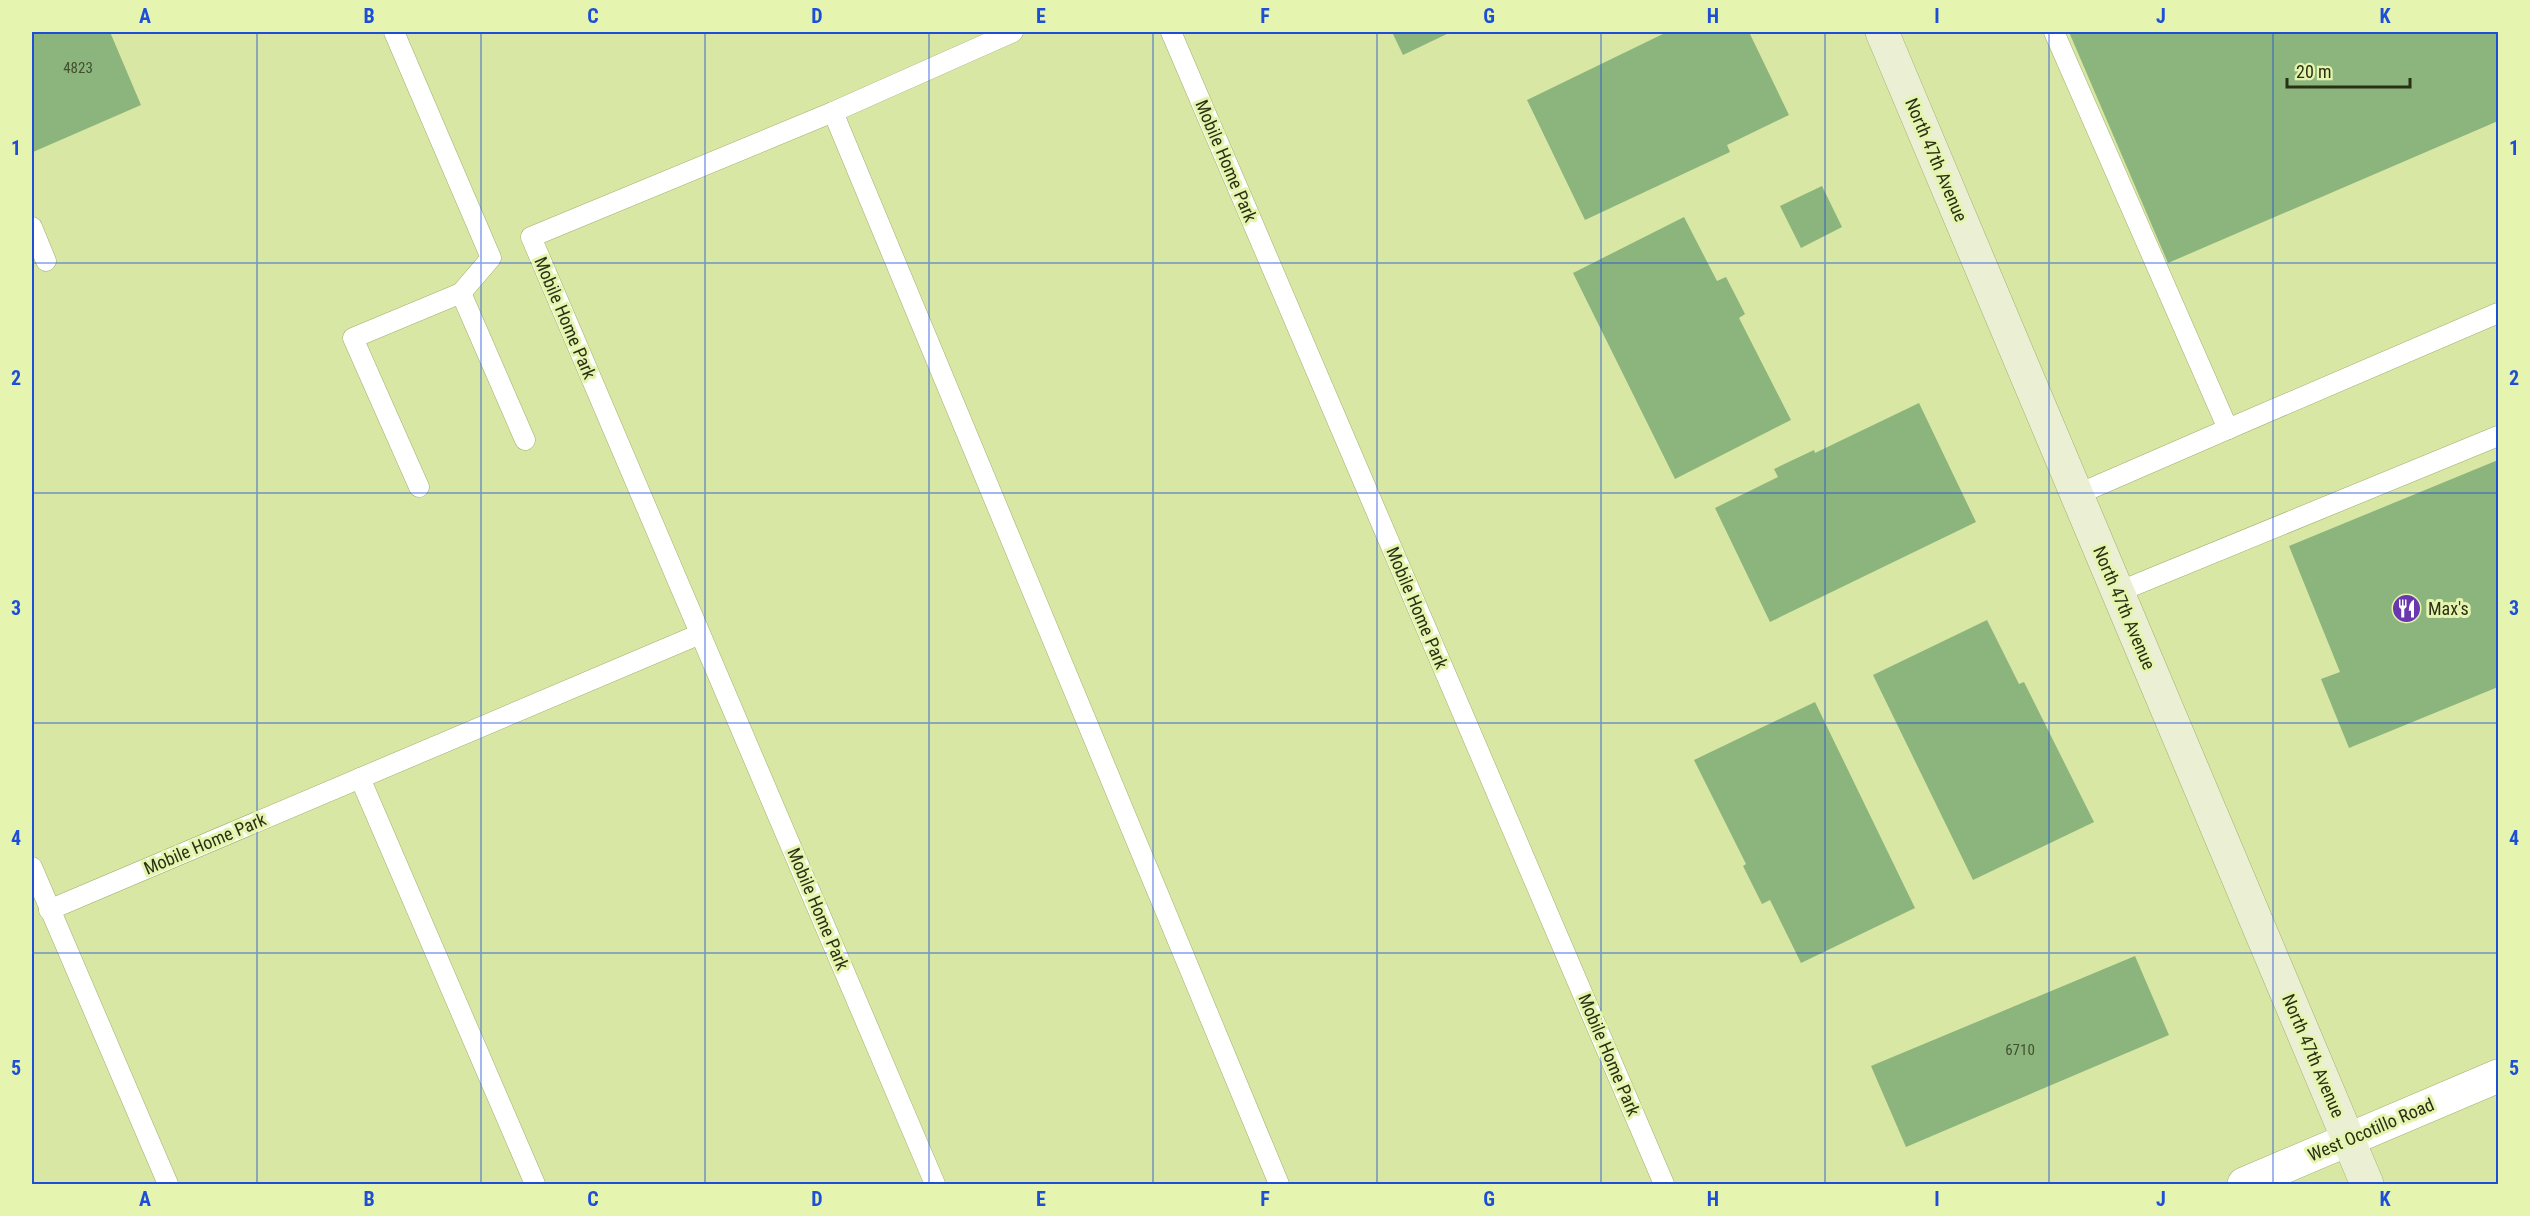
<svg xmlns="http://www.w3.org/2000/svg" width="2530" height="1216" font-family="'Roboto Condensed',sans-serif">
<rect width="100%" height="100%" fill="#d8e7a3"/>
<g fill="#8bb57d">
<path d="M32,32H110L141,105L33,152Z"/>
<path d="M1392,32H1451L1403,55Z"/>
<path d="M1667,32H1749L1789,115L1727,145L1730,152L1585,220L1527,100Z"/>
<path d="M2069,32H2498V121L2168,263Z"/>
<path d="M1822,186L1842,227L1801,248L1780,206Z"/>
<path d="M1684,217L1717,281L1726,277L1745,314L1739,318L1791,420L1675,479L1573,273Z"/>
<path d="M1919,403L1976,522L1770,622L1715,508L1778,477L1774,469L1814,450L1815,453Z"/>
<path d="M2498,460V687L2349,748L2321,679L2340,672L2289,546Z"/>
<path d="M1987,620L2019,684L2024,682L2094,822L1973,880L1873,675Z"/>
<path d="M1815,702L1915,908L1801,963L1770,900L1762,904L1743,866L1746,864L1694,760Z"/>
<path d="M2135,956L2169,1035L1906,1147L1871,1066Z"/>
</g>
<g fill="none" stroke-linecap="round" stroke-linejoin="round">
<defs>
<g id="lane">
<path d="M394,32L491,258L461,293L353,338L419,487"/>
<path d="M1171,32L1664,1184"/>
<path d="M2054,32L2228,429L2076,495"/>
<path d="M833,112L1279,1184"/>
<path d="M32,227L46,261"/>
<path d="M461,293L525,440"/>
<path d="M2228,429L2498,313"/>
<path d="M2118,592L2498,436"/>
<path d="M360,778L535,1184"/>
<path d="M32,867L168,1184"/>
<path d="M49,910L700,634"/>
<path d="M935,1184L531,237L833,112L1013,32"/>
</g>
<path id="street" d="M2244,1184L2498,1076"/>
<path id="secondary" d="M1882,32L2367,1184"/>
</defs>
<use href="#lane" stroke="#a1af6d" stroke-width="21"/>
<use href="#street" stroke="#a1af6d" stroke-width="34"/>
<use href="#secondary" stroke="#a1af6d" stroke-width="34"/>
<use href="#lane" stroke="#fff" stroke-width="20"/>
<use href="#street" stroke="#fff" stroke-width="33"/>
<use href="#secondary" stroke="#ebf0d5" stroke-width="33"/>
</g>
<path fill="none" stroke="#1d4ed8" stroke-width="1.5" stroke-opacity="0.55" d="M257,32V1184M481,32V1184M705,32V1184M929,32V1184M1153,32V1184M1377,32V1184M1601,32V1184M1825,32V1184M2049,32V1184M2273,32V1184M32,263H2498M32,493H2498M32,723H2498M32,953H2498"/>
<defs>
<symbol id="restaurant-disc" viewBox="-11 -11 22 22"><circle r="9.5" fill="#6937ae" stroke="#e5f5af"/><path d="M-5-6h1v4h1v-4h1v4h1v-4h1v5L-1.5 .5V6h-2V.5L-5-1ZM5-6V6H3V1.5H1.5Q1.5-4 5-6Z" fill="#fff"/></symbol>
</defs>
<g fill-rule="evenodd">
<use href="#restaurant-disc" x="2390" y="592" width="33" height="33"/>
</g>
<g text-anchor="middle" stroke-width="6" stroke-linejoin="round" paint-order="stroke">
<g font-size="15" fill="#42512e">
<text x="78" y="73">4823</text>
<text x="2020" y="1055">6710</text>
</g>
<g font-size="18" fill="#2a3014" stroke="#e5f5af">
<text transform="translate(1936 160) rotate(67)" y="6">North 47th Avenue</text>
<text transform="translate(1226 161) rotate(67)" y="6">Mobile Home Park</text>
<text transform="translate(565 318) rotate(67)" y="6">Mobile Home Park</text>
<text transform="translate(1417 608) rotate(67)" y="6">Mobile Home Park</text>
<text transform="translate(2124 608) rotate(67)" y="6">North 47th Avenue</text>
<text transform="translate(205 844) rotate(-23)" y="6">Mobile Home Park</text>
<text transform="translate(818 909) rotate(67)" y="6">Mobile Home Park</text>
<text transform="translate(1609 1055) rotate(67)" y="6">Mobile Home Park</text>
<text transform="translate(2313 1056) rotate(67)" y="6">North 47th Avenue</text>
<text transform="translate(2371 1130) rotate(-23)" y="6">West Ocotillo Road</text>
</g>
<g font-size="18" fill="#2a3014" stroke="#e5f5af" text-anchor="start">
<text x="2428" y="615">Max's</text>
</g>
</g>
<rect width="2530" height="1216" fill="none" stroke="#e5f5af" stroke-width="66"/>
<path d="M2287 78v9h123v-9" fill="none" stroke="#2a3014" stroke-width="3"/>
<text x="2296" y="78" font-size="18" fill="#2a3014" stroke="#e5f5af" stroke-width="4.5" paint-order="stroke">20 m</text>
<rect x="33" y="33" width="2464" height="1150" fill="none" stroke="#1d4ed8" stroke-width="2"/>
<g font-size="20" text-anchor="middle" font-weight="bold" fill="#1d4ed8">
<text x="145" y="23">A</text>
<text x="369" y="23">B</text>
<text x="593" y="23">C</text>
<text x="817" y="23">D</text>
<text x="1041" y="23">E</text>
<text x="1265" y="23">F</text>
<text x="1489" y="23">G</text>
<text x="1713" y="23">H</text>
<text x="1937" y="23">I</text>
<text x="2161" y="23">J</text>
<text x="2385" y="23">K</text>
<text x="16" y="155">1</text>
<text x="2514" y="155">1</text>
<text x="16" y="385">2</text>
<text x="2514" y="385">2</text>
<text x="16" y="615">3</text>
<text x="2514" y="615">3</text>
<text x="16" y="845">4</text>
<text x="2514" y="845">4</text>
<text x="16" y="1075">5</text>
<text x="2514" y="1075">5</text>
<text x="145" y="1206">A</text>
<text x="369" y="1206">B</text>
<text x="593" y="1206">C</text>
<text x="817" y="1206">D</text>
<text x="1041" y="1206">E</text>
<text x="1265" y="1206">F</text>
<text x="1489" y="1206">G</text>
<text x="1713" y="1206">H</text>
<text x="1937" y="1206">I</text>
<text x="2161" y="1206">J</text>
<text x="2385" y="1206">K</text>
</g>
</svg>
